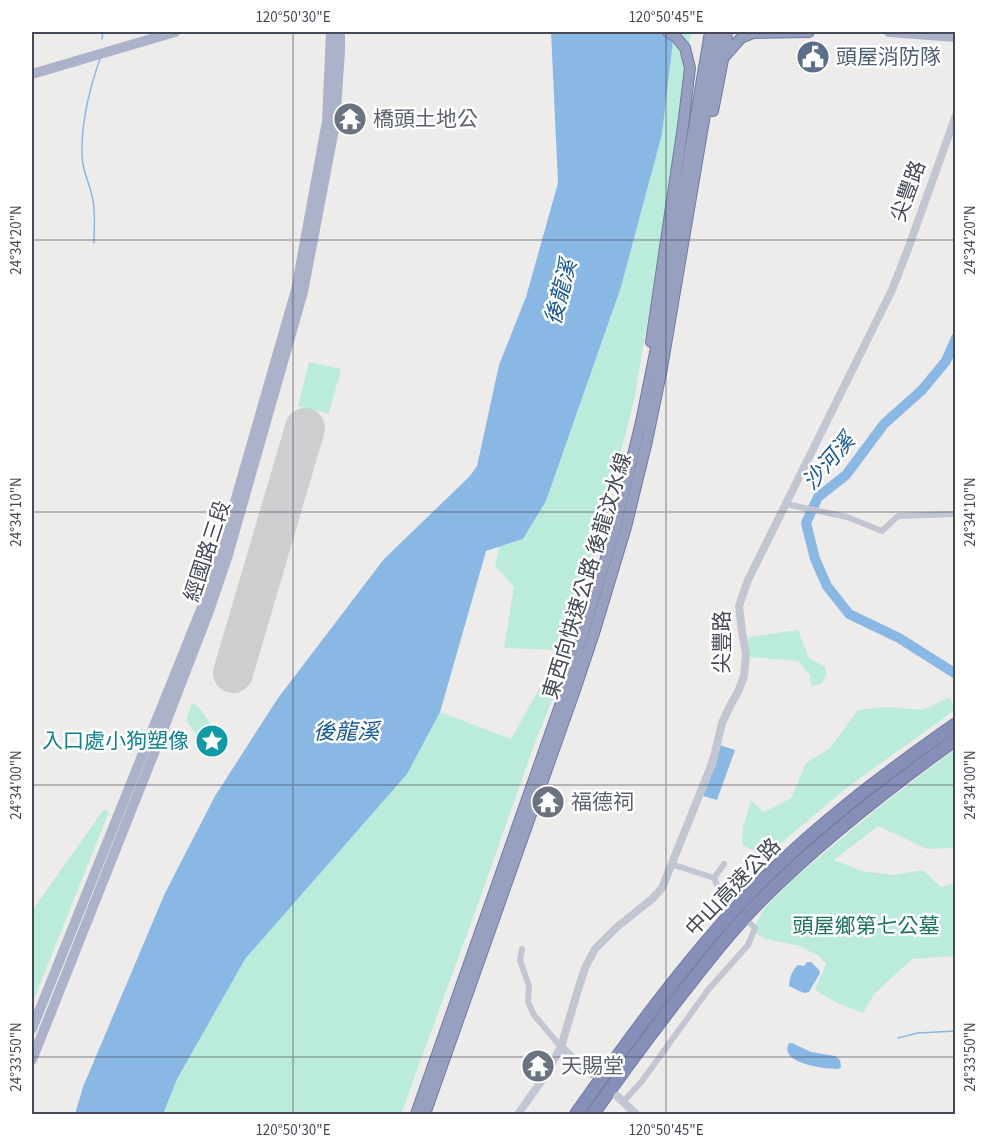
<svg xmlns="http://www.w3.org/2000/svg" width="987" height="1146" font-family="'Source Sans 3','Noto Sans TC',sans-serif">
<rect width="100%" height="100%" fill="#eeeceb"/>
<g fill="#bbebdb">
<path d="M674,32H685L691,34L666,207L635,396L585,595L553,698L533,748L478,904L401,1114H118L486,551L440,712L511,739L543,682L557,650L504,648L514,587L495,566L499,547L523,539L546,501L621,287L662,134Z"/>
<path d="M309,362L341,369L329,414L298,406Z"/>
<path d="M798,630L809,658L825,667L827,674L821,684L811,686L810,675L798,661L750,657L748,637Z"/>
<path d="M950,697L955,710L845,789L765,857L742,844L743,827L751,801L764,812L791,798L806,763L830,748L858,710L887,707L923,710Z"/>
<path d="M192,703L197,705L217,732V736L203,745L186,720Z"/>
<path d="M955,749V848L927,849L878,826L834,860L862,871L892,875L923,870L941,887L952,884L955,893V956L912,959L875,993L863,1013L837,1003L815,990L826,964L820,957L800,946L766,939L752,931L764,909L793,879L878,808Z"/>
<path d="M104,809L109,812L32,1004V911Z"/>
</g>
<g fill="#8ab8e5">
<path d="M551,32H674L662,134L621,287L546,501L523,539L486,551L440,712L407,774L245,959L177,1079L163,1114H75L83,1087L165,893L215,796L278,698L384,559L470,476L477,466L499,365L526,297L558,183Z"/>
<path d="M720,745L735,750L717,800L703,796L716,764Z"/>
<path d="M807,962H811L819,970L820,973L809,992L805,993L799,991L789,986C789,979 792,970 798,965L804,966Z"/>
<path d="M789,1043H792L811,1052L835,1056L840,1060L841,1067L839,1069C826,1069 778,1064 789,1043Z"/>
</g>
<g fill="none" stroke-linecap="round" stroke-linejoin="round">
<g stroke="#8ab8e5" stroke-width="1.5">
<path d="M102,39L103,32"/>
<path d="M94,243C94,228 96,210 92,196C89,182 82,170 82,155C81,122 89,90 100,59"/>
<path d="M898,1038L918,1033L956,1031"/>
</g>
<path stroke="#8ab8e5" stroke-width="10" d="M956,338L946,361L922,390L884,424L846,475L818,497L806,523L815,559L827,586L849,614L899,638L956,674"/>
<path stroke="#cecdd0" stroke-width="40" d="M233,673L305,428"/>
<defs>
<g id="trunk">
<path d="M725,56L741,38L753,33L809,32"/>
<path d="M713,111L727,39L726,32"/>
<path d="M651,342L683,126L690,68L685,48L676,37L668,32"/>
<path d="M416,1114L568,683L616,525L641,422L660,328L710,32"/>
<path d="M425,1114L576,687L595,630L626,527L647,441L662,368L719,32"/>
</g>
<g id="motorway">
<path d="M576,1114C630,1038 686,960 751,892C813,828 883,775 956,724"/>
<path d="M593,1114C623,1071 655,1028 688,986C711,956 735,926 762,899C821,840 888,788 956,739"/>
</g>
</defs>
<use href="#trunk" stroke="#717aa4" stroke-width="12"/>
<use href="#motorway" stroke="#717aa4" stroke-width="14"/>
<g stroke="#c2c6d2" stroke-width="6">
<path d="M786,504L847,517L882,531L898,516L956,514"/>
<path d="M671,864L714,878L725,904"/>
<path d="M714,878L724,864"/>
<path d="M522,949L520,960L529,986L528,1002L534,1015L561,1047"/>
<path d="M623,1102L642,1081L708,990L748,945L755,928L751,924"/>
</g>
<g stroke="#c2c6d2" stroke-width="8">
<path d="M561,1047L591,1074"/>
<path d="M617,1096L636,1114"/>
<path d="M518,1114L545,1076L561,1047L577,993L585,968L595,949L617,927L652,899L662,888L709,771L715,753L722,723L731,704L738,692L744,676L746,654L742,632L739,606L748,580L892,290L908,249L956,115"/>
</g>
<g stroke="#acb2c9" stroke-width="10">
<path d="M889,32L956,37"/>
<path d="M32,74L175,32"/>
<path d="M32,1029L202,607L220,554L296,290L327,121L331,32"/>
<path d="M32,1060L160,738L209,611L228,555L303,292L335,124L340,51V32"/>
</g>
<use href="#trunk" stroke="#98a0c0" stroke-width="10"/>
<use href="#motorway" stroke="#858fb8" stroke-width="12"/>
</g>
<path fill="none" stroke="#454957" stroke-width="1.5" stroke-opacity="0.45" d="M293,32V1114M666,32V1114M32,240H956M32,512H956M32,785H956M32,1057H956"/>
<defs>
<symbol id="civic-disc" viewBox="-11 -11 22 22"><circle r="9.5" fill="#5c6f8a" stroke="#fff"/><path d="M-.6-6.5H3V-4.5H.6V-3L4-1V1h2V6H-6V1h2V-1L-.6-3ZM-1.2 2.5V6h2.4V2.5Z" fill="#fff"/></symbol>
<symbol id="temple-disc" viewBox="-11 -11 22 22"><circle r="9.5" fill="#6b7280" stroke="#fff"/><path d="M0-6L5-2H3V0L6.5 2.5H4V6H1.5V3h-3V6H-4V2.5H-6.5L-3 0V-2H-5Z" fill="#fff"/></symbol>
<symbol id="sight-disc" viewBox="-11 -11 22 22"><circle r="9.5" fill="#0f9aa8" stroke="#fff"/><path d="M0-6L1.8-2.2L6-1.7L2.9 1.2L3.7 5.4L0 3.3L-3.7 5.4L-2.9 1.2L-6-1.7L-1.8-2.2Z" fill="#fff"/></symbol>
</defs>
<g fill-rule="evenodd">
<use href="#civic-disc" x="794" y="38" width="38" height="38"/>
<use href="#temple-disc" x="331" y="100" width="38" height="38"/>
<use href="#sight-disc" x="193" y="722" width="38" height="38"/>
<use href="#temple-disc" x="529" y="783" width="38" height="38"/>
<use href="#temple-disc" x="519" y="1047" width="38" height="38"/>
</g>
<g text-anchor="middle" stroke-width="5" stroke-linejoin="round" paint-order="stroke">
<g font-size="21" fill="#4e5e75" stroke="#fff" text-anchor="start">
<text x="836" y="64">頭屋消防隊</text>
</g>
<g font-size="21" fill="#5b616d" stroke="#fff" text-anchor="start">
<text x="373" y="126">橋頭土地公</text>
<text x="571" y="809">福德祠</text>
<text x="561" y="1073">天賜堂</text>
</g>
<g font-size="21" fill="#454957" stroke="#fff">
<text transform="translate(908 191) rotate(-70)" y="7">尖豐路</text>
<text transform="translate(207 551) rotate(-72)" y="7">經國路三段</text>
<text transform="translate(587 576) rotate(-73)" y="7">東西向快速公路 後龍汶水線</text>
<text transform="translate(722 642) rotate(-90)" y="7">尖豐路</text>
<text transform="translate(733 887) rotate(-46)" y="7">中山高速公路</text>
</g>
<g font-size="21" fill="#0d838f" stroke="#fff" text-anchor="end">
<text x="189" y="748">入口處小狗塑像</text>
</g>
<g font-size="21" fill="#1b7361" stroke="#fff">
<text x="866" y="933">頭屋鄉第七公墓</text>
</g>
<g font-size="22" font-style="italic" fill="#14579b" stroke="#fff">
<text transform="translate(560 292) rotate(-75)" y="8">後龍溪</text>
<text transform="translate(828 461) rotate(-49)" y="8">沙河溪</text>
<text x="346" y="739">後龍溪</text>
</g>
</g>
<rect width="987" height="1146" fill="none" stroke="#ffffff" stroke-width="66"/>
<rect x="33" y="33" width="921" height="1080" fill="none" stroke="#454957" stroke-width="2"/>
<g font-size="15" text-anchor="middle" fill="#454957">
<text x="293" y="22">120°50'30"E</text>
<text x="666" y="22">120°50'45"E</text>
<text transform="translate(16 240) rotate(-90)" y="5">24°34'20"N</text>
<text transform="translate(970 240) rotate(-90)" y="5">24°34'20"N</text>
<text transform="translate(16 512) rotate(-90)" y="5">24°34'10"N</text>
<text transform="translate(970 512) rotate(-90)" y="5">24°34'10"N</text>
<text transform="translate(16 785) rotate(-90)" y="5">24°34'00"N</text>
<text transform="translate(970 785) rotate(-90)" y="5">24°34'00"N</text>
<text transform="translate(16 1057) rotate(-90)" y="5">24°33'50"N</text>
<text transform="translate(970 1057) rotate(-90)" y="5">24°33'50"N</text>
<text x="293" y="1135">120°50'30"E</text>
<text x="666" y="1135">120°50'45"E</text>
</g>
</svg>
